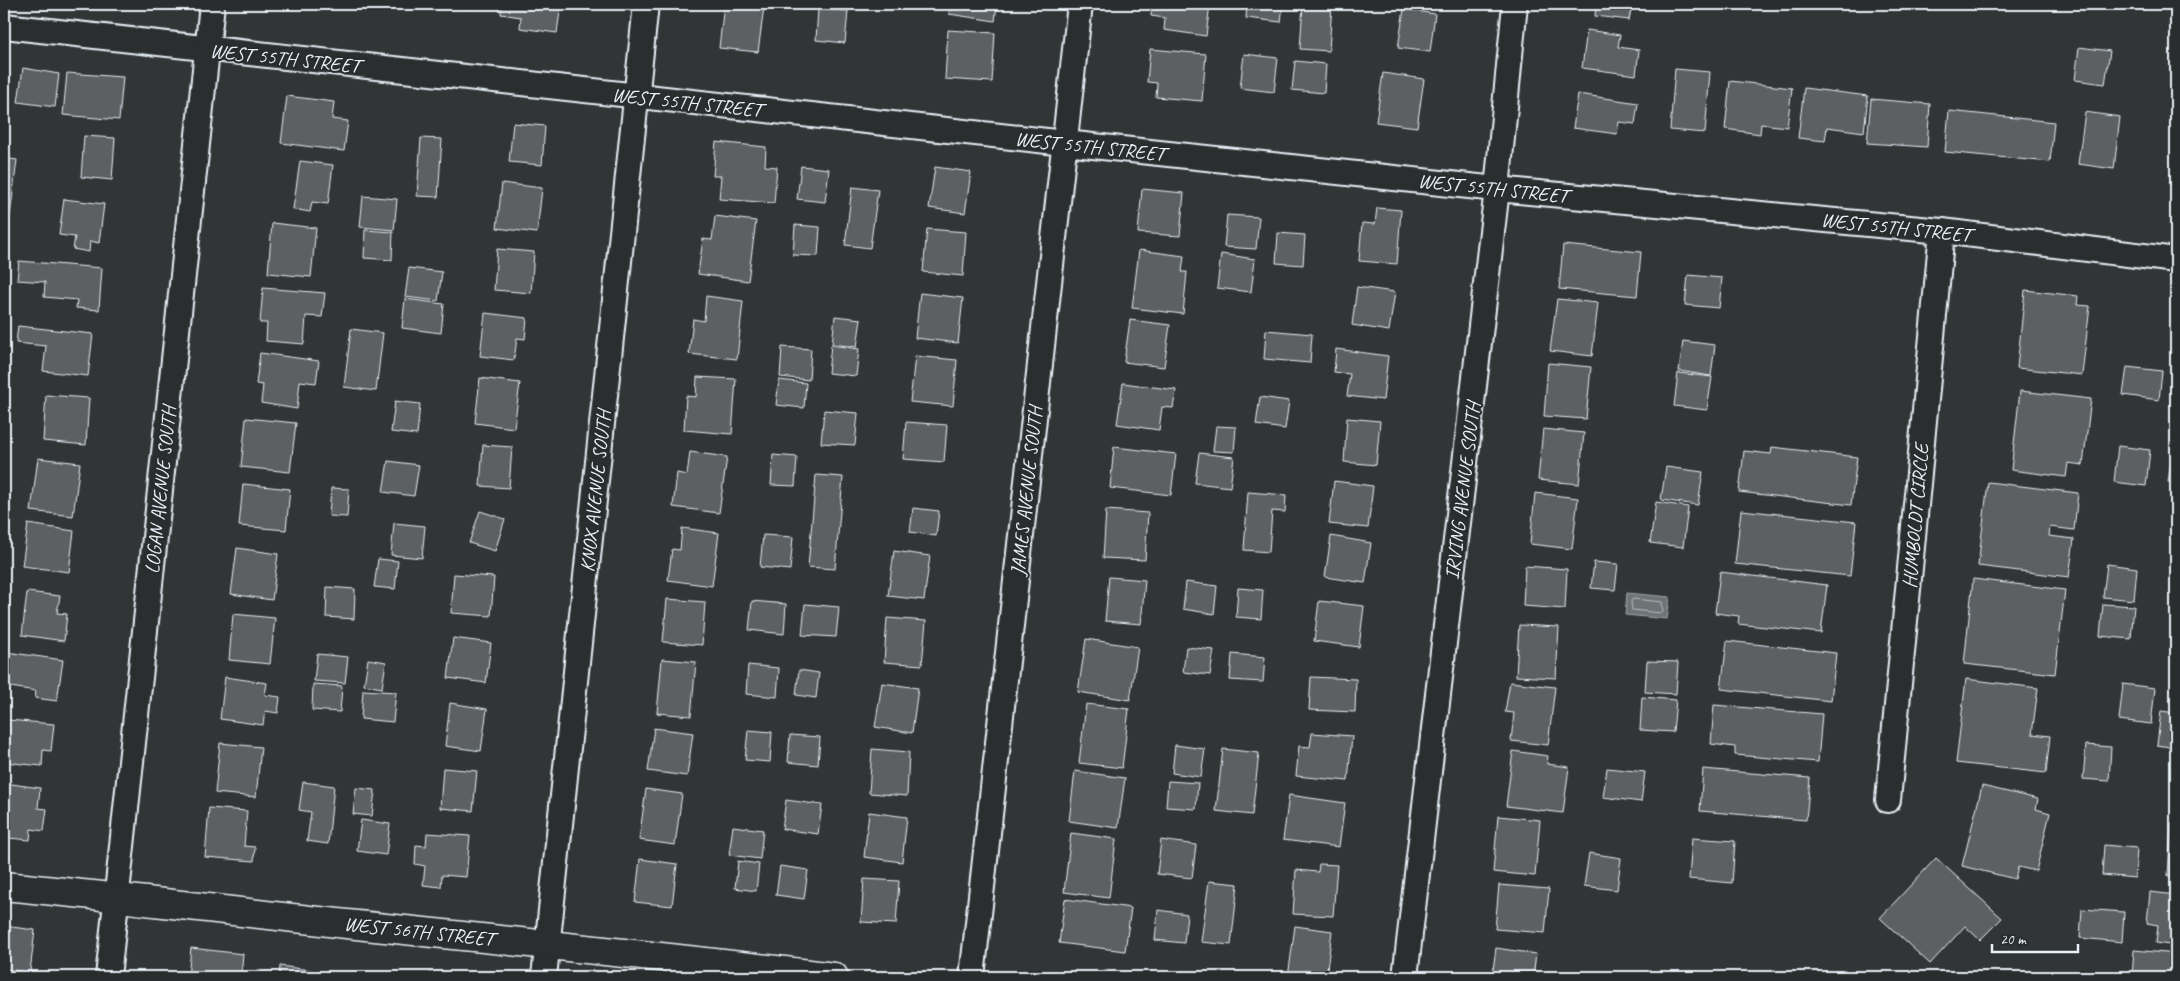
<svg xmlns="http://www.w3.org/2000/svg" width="2180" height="981" font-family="Caveat,sans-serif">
<rect width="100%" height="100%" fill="#323536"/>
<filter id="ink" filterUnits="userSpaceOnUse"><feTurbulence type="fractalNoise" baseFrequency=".02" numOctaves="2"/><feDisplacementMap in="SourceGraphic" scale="10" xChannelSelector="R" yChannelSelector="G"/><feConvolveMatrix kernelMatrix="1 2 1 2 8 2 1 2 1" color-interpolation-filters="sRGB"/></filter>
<g filter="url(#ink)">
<path fill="#6e7376" stroke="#9fa5aa" d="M1627,593L1670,597L1667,619L1625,615Z"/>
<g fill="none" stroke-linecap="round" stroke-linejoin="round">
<path stroke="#b7bfc4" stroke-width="1" d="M1634,599L1662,602L1663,612L1661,613L1632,610L1631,601Z"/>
</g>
<g fill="#5c6063" stroke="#e8f1f8">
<path d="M436,4H471V8Z"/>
<path d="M502,4H561L557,33L520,28L521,17L501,14Z"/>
<path d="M724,4L764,7L758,52L719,48Z"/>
<path d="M950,4H997L995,21L949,14Z"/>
<path d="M1152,4H1210L1206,36L1164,30L1165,18L1151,16Z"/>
<path d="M1247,4H1283L1281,22L1246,18Z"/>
<path d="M1303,4H1332L1329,51L1300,49Z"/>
<path d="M1596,4H1632L1629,20L1595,16Z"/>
<path d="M818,9L848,11L845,43L816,40Z"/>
<path d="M1404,9L1435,14L1430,52L1398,48Z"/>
<path d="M948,30L995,33L992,82L945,79Z"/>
<path d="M1587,30L1620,35L1618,47L1639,50L1636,75L1582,68Z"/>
<path d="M2079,47L2110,51L2105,84L2075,80Z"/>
<path d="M1150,49L1206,54L1202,101L1156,97L1157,83L1147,82Z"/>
<path d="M1244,54L1278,58L1274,92L1240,88Z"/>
<path d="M1295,61L1326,64L1324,93L1292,90Z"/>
<path d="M23,68L59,74L55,107L18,102Z"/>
<path d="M1675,69L1710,72L1705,133L1670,130Z"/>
<path d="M67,73L123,77L119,120L63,115Z"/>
<path d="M1383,73L1424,79L1417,127L1376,122Z"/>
<path d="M1730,81L1792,88L1787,127L1761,124L1760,134L1725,129Z"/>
<path d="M1804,88L1868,96L1864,132L1827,127L1825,141L1798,138Z"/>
<path d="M1578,94L1638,103L1635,124L1619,122L1617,134L1573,128Z"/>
<path d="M287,96L334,102L332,119L348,121L344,151L281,143Z"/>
<path d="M1871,99L1930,104L1927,147L1867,143Z"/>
<path d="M1949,111L2054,122L2050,162L1945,152Z"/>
<path d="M2085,112L2120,117L2114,169L2078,164Z"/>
<path d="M513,123L545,126L542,165L509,162Z"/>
<path d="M84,136L115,138L112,180L81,177Z"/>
<path d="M421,138L442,139L438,197L417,196Z"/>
<path d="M716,142L766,147L765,166L777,167L774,203L719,199L721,176H713Z"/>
<path d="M4,158L17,160L10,216L4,215Z"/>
<path d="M300,161L333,165L328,204L312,202L310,212L293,209Z"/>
<path d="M801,166L829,169L825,202L797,199Z"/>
<path d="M935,167L971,172L965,213L929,208Z"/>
<path d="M502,183L542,188L537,233L497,228Z"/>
<path d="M852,187L878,190L870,248L845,245Z"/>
<path d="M1142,189L1184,193L1180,236L1138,233Z"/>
<path d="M363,196L397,199L394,230L360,227Z"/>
<path d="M64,199L104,204L99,243L90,241L89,252L73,249L75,237L59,235Z"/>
<path d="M1377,208L1401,210L1397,264L1359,261L1362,223L1375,224Z"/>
<path d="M1227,215L1259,217L1256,249L1224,247Z"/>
<path d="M715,216L756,221L748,281L698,274L703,239L712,240Z"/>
<path d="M272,223L316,228L311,277L268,273Z"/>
<path d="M795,225L820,227L818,256L793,255Z"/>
<path d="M927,229L966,232L963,276L923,272Z"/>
<path d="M365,230L393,232L392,260L364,258Z"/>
<path d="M1278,233L1305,235L1303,265L1276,263Z"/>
<path d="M1563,245L1641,252L1637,296L1559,289Z"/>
<path d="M497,249L534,252L531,293L494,290Z"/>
<path d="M1139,250L1184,256L1182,272H1187L1183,314L1132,308Z"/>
<path d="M1221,254L1255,259L1251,292L1217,288Z"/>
<path d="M19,261L102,268L99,310L76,308L77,300L44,297L45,282L17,280Z"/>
<path d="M409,268L442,272L438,301L405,297Z"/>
<path d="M1688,275L1722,278L1719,308L1685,305Z"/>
<path d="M1357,287L1395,292L1389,331L1352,325Z"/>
<path d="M263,288L325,293L322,317L306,316L304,344L266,341L267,323H260Z"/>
<path d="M2025,290L2078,296L2077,305L2090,306L2082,375L2017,368Z"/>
<path d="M920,293L963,298L958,343L915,338Z"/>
<path d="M706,296L743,301L737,359L689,354L693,319L704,321Z"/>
<path d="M405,299L444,304L441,333L402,328Z"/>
<path d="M1557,299L1598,303L1592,356L1550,351Z"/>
<path d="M485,313L527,318L525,339L517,338L514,360L480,356Z"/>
<path d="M835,316L861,319L857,347L832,344Z"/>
<path d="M1130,320L1170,325L1164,367L1124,362Z"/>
<path d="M18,326L93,334L88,376L43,371L46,346L16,343Z"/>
<path d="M351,329L383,333L376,391L344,387Z"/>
<path d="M1266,330L1312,334L1310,363L1264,359Z"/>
<path d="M1683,341L1715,345L1711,376L1679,371Z"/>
<path d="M831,345L859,349L856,376L828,373Z"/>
<path d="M782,347L811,349L809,380L780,377Z"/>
<path d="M1336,349L1388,356L1383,400L1347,396L1350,374L1334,372Z"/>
<path d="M260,353L319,361L316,383L300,381L297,409L261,403L263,385L256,384Z"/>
<path d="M915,356L957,360L953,406L910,402Z"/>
<path d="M1548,363L1591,367L1586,419L1544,416Z"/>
<path d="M2127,367L2162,371L2159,400L2123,395Z"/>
<path d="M1678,373L1712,377L1707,410L1674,406Z"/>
<path d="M697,377L736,379L732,434L684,430L686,396L696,397Z"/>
<path d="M480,378L520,383L514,428L475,423Z"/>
<path d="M779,380L806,383L804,408L776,405Z"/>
<path d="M1123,383L1176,390L1173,408L1162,407L1159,430L1117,424Z"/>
<path d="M2020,391L2091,399L2083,465L2068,463L2066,477L2011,470Z"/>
<path d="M46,395L89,398L86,445L43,441Z"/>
<path d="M1260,397L1289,401L1285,429L1256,425Z"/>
<path d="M395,401L420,404L417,435L391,432Z"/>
<path d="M824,410L858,413L855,445L821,443Z"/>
<path d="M246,418L296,423L290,472L241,467Z"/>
<path d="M1347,418L1380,421L1376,465L1344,462Z"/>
<path d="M906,422L947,425L944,462L903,459Z"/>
<path d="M1216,426L1236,427L1234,452L1213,451Z"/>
<path d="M1543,429L1584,433L1579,484L1538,480Z"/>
<path d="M483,445L512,447L509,488L480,486Z"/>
<path d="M2118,446L2150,450L2146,486L2114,482Z"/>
<path d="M1114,447L1176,454L1171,495L1110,488Z"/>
<path d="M1772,447L1857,457L1851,505L1739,492L1744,451L1771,454Z"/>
<path d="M690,452L727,457L719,513L673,507L677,473L687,475Z"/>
<path d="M1199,453L1234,457L1230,487L1195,483Z"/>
<path d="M773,455L797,457L795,486L771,485Z"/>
<path d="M2172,455L2176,456V483L2168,482Z"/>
<path d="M38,458L80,463L73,516L31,511Z"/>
<path d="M388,461L419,465L414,496L383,492Z"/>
<path d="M1666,467L1703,472L1698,505L1661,500Z"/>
<path d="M816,475L843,477L835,569L808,567Z"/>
<path d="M1334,481L1373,486L1368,528L1329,524Z"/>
<path d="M1988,482L2078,493L2074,530L2050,527L2049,536L2074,539L2069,577L1978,566Z"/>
<path d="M243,484L290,489L286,530L239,526Z"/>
<path d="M331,488L349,489L347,517L329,516Z"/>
<path d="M1248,492L1286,495L1285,512L1272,511L1269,552L1244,550Z"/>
<path d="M1535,493L1578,498L1572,549L1530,544Z"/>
<path d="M1656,502L1688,507L1683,547L1650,543Z"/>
<path d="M913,508L939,511L936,536L910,532Z"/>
<path d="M1106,510L1148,513L1145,560L1103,558Z"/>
<path d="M1741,510L1856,522L1850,576L1735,564Z"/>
<path d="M480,511L505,519L495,551L469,543Z"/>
<path d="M394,523L425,526L422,558L391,555Z"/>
<path d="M28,524L74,531L69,572L22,566Z"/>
<path d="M682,528L719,533L712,586L668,580L672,549L680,550Z"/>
<path d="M763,535L793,537L790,570L760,567Z"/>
<path d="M1331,536L1371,543L1365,583L1325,577Z"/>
<path d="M237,548L278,554L272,600L231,594Z"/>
<path d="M894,551L930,556L924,600L888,596Z"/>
<path d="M378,559L398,561L395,589L374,587Z"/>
<path d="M1594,562L1618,564L1615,590L1591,588Z"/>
<path d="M2107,564L2137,568L2134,600L2103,597Z"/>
<path d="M1525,566L1567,569L1565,609L1523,606Z"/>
<path d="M1720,572L1827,585L1821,633L1738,624L1739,616L1715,613Z"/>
<path d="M454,574L494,577L491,616L451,613Z"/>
<path d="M1109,577L1145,580L1141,624L1105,621Z"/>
<path d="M1973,579L2065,590L2055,674L1964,664Z"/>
<path d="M1186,582L1217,586L1214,614L1183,609Z"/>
<path d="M327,587L355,589L354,619L326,617Z"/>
<path d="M1238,588L1263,590L1261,619L1236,617Z"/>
<path d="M27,592L60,596L57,613L67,614L64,641L22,635Z"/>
<path d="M667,599L705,602L702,645L663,642Z"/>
<path d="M752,601L786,604L784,634L749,630Z"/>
<path d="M1319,601L1364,606L1359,647L1314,641Z"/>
<path d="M805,604L839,607L836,637L802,635Z"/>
<path d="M2103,604L2134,606L2131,639L2100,636Z"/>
<path d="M233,614L275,618L270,664L229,660Z"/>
<path d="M887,618L926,621L922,665L884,662Z"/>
<path d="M1519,625L1559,627L1556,678L1516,676Z"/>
<path d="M453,638L491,643L486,683L448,678Z"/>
<path d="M1086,639L1138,647L1130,700L1078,692Z"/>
<path d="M1727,641L1836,653L1831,701L1721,689Z"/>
<path d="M1186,647L1214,650L1210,675L1183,672Z"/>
<path d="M6,652L63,660L57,701L35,698L36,691L4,686Z"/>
<path d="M317,654L348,657L345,683L314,681Z"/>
<path d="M1232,654L1265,657L1263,682L1230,680Z"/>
<path d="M368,659L386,662L382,688L364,685Z"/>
<path d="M662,659L696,662L691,716L657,713Z"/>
<path d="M1647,661L1678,662L1676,694L1645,692Z"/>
<path d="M748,665L779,668L777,697L746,694Z"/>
<path d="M799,670L819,673L816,698L796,695Z"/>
<path d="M225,677L267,683L265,695L280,697L278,713L265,711L263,725L220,719Z"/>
<path d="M1311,677L1356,679L1355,712L1309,710Z"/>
<path d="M1966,679L2038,688L2032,734L2050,736L2046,773L1956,763Z"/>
<path d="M1510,682L1555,687L1548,745L1511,741L1514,713L1505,712Z"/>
<path d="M882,683L918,688L912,733L875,727Z"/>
<path d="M313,684L342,686L340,712L312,710Z"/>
<path d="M2123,684L2155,688L2151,724L2119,720Z"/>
<path d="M363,690L396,692L393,722L361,719Z"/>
<path d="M1642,697L1676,700L1673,732L1640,730Z"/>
<path d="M450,703L487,709L481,751L445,746Z"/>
<path d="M1086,704L1129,709L1122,768L1079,763Z"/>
<path d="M1714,705L1822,714L1818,762L1735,755V747L1711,744Z"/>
<path d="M2161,711L2176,713V748L2157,745Z"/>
<path d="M8,720L54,724L51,751L43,750L42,766L4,762V734H6Z"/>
<path d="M654,728L693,733L687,776L648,771Z"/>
<path d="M748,730L772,732L770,762L745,760Z"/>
<path d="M1312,733L1352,736L1348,781L1296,776L1299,746L1310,747Z"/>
<path d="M790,735L820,737L818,765L788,762Z"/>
<path d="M220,743L261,747L256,797L215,793Z"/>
<path d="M1175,745L1205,749L1201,777L1172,773Z"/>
<path d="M2086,745L2111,747L2109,781L2083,779Z"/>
<path d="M872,749L909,752L907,796L869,793Z"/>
<path d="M1223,749L1259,753L1252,815L1216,811Z"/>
<path d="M1513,751L1548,756L1547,764L1569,767L1563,813L1506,806Z"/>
<path d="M2176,762V814L2172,813Z"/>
<path d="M443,768L477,771L473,811L440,808Z"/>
<path d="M1607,768L1645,772L1641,802L1603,797Z"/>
<path d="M1703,769L1810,778L1806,820L1700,811Z"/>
<path d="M1075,771L1125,778L1118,828L1069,821Z"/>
<path d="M1168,781L1198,783L1196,809L1166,807Z"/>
<path d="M303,782L334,786L328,844L307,841L311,812L299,810Z"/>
<path d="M4,783L40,788L38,808L47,809L44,831L31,829L30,840L8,838L10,828L4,827Z"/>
<path d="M1982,786L2038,799L2036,809L2050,813L2036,871L2018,867L2015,879L1962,866Z"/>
<path d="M356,788L375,790L372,816L353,814Z"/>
<path d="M646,789L682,794L675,845L639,840Z"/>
<path d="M1289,795L1345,803L1339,847L1283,840Z"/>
<path d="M786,800L822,805L818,834L782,829Z"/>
<path d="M209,808L247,811L244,846L255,847L254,861L205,857Z"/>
<path d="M869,812L907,817L902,862L864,857Z"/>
<path d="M1498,816L1540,820L1535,876L1493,872Z"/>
<path d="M361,820L390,824L386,855L357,851Z"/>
<path d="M2171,823L2176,824V876H2168Z"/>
<path d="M733,826L763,830L760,859L729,855Z"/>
<path d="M427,833L470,836L466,877L442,875L441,887L423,885L425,866L415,864L416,845L426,846Z"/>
<path d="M1071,833L1116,839L1109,898L1064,892Z"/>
<path d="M1692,838L1735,841L1732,883L1689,879Z"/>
<path d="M1161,840L1196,845L1192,878L1157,874Z"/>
<path d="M2104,845L2137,848L2135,878L2102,875Z"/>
<path d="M1589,853L1621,858L1617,890L1584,886Z"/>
<path d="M1936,858L2002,918L1980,940L1965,926L1930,964L1880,918Z"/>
<path d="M640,859L677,864L672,906L635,902Z"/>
<path d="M738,861L759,864L756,891L735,888Z"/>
<path d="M1319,864L1337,865L1333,916L1293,914L1296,870L1318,872Z"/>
<path d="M780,866L808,870L804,899L776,895Z"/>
<path d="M864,879L899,881L896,924L861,922Z"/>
<path d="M1209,881L1238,884L1231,945L1201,942Z"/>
<path d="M1499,885L1549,889L1545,933L1495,929Z"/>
<path d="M2150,892L2176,895V946L2156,943L2158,925L2147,923Z"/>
<path d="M1065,899L1131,908L1125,951L1059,943Z"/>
<path d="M2082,909L2124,912L2122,942L2080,938Z"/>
<path d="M1158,910L1187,914L1184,943L1155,940Z"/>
<path d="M4,926L35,930L30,972L4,969Z"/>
<path d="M1295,926L1332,931L1326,977H1288Z"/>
<path d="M191,948L243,954L241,977H188Z"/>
<path d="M1496,948L1536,954L1533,977H1492Z"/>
<path d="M2134,950L2176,954V977H2132Z"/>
<path d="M280,966L317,971L316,977H279Z"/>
<path d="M1646,972L1687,977H1645Z"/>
<path d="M429,973L460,977H428Z"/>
<path d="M1728,974L1751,977H1727Z"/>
</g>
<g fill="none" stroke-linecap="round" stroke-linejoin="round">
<defs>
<g id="street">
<path d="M4,26L1065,143L1497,189L1942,231L2176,260"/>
<path d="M1888,800L1942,231"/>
<path d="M108,977L212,4"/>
<path d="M544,977L646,4"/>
<path d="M972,977L1080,4"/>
<path d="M1405,977L1497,189L1515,4"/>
</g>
<path id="secondary" d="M4,886C112,896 221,910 329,922C497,940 666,956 834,977"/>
</defs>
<use href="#street" stroke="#e8f1f8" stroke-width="28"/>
<use href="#secondary" stroke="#e8f1f8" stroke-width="31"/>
<use href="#street" stroke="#2a2d2e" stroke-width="24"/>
<use href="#secondary" stroke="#2a2d2e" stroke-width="28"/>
</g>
</g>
<g text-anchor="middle" stroke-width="4" stroke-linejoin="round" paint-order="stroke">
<g font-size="20" fill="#e8f1f8" stroke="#2a2d2e">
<text transform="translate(285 58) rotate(6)" y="7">WEST 55TH STREET</text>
<text transform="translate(687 102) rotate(6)" y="7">WEST 55TH STREET</text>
<text transform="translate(1090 146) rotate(6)" y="7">WEST 55TH STREET</text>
<text transform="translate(1493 188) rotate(6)" y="7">WEST 55TH STREET</text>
<text transform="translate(1896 227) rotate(6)" y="7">WEST 55TH STREET</text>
<text transform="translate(160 490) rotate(-84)" y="7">LOGAN AVENUE SOUTH</text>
<text transform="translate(595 491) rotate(-84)" y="7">KNOX AVENUE SOUTH</text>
<text transform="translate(1026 491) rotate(-84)" y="7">JAMES AVENUE SOUTH</text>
<text transform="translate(1462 491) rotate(-83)" y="7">IRVING AVENUE SOUTH</text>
<text transform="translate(1915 516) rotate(-85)" y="7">HUMBOLDT CIRCLE</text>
<text transform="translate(419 931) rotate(6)" y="7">WEST 56TH STREET</text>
</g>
</g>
<rect width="2180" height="981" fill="none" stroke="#2a2d2e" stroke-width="20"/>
<rect x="10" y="10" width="2160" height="961" fill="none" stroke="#e8f1f8" stroke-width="2" filter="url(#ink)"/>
<path d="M1992 944v8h86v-8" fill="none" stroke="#e8f1f8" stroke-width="2.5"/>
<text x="2000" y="944" font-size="15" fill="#e8f1f8" stroke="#2a2d2e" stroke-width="4" paint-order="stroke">20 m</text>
</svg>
